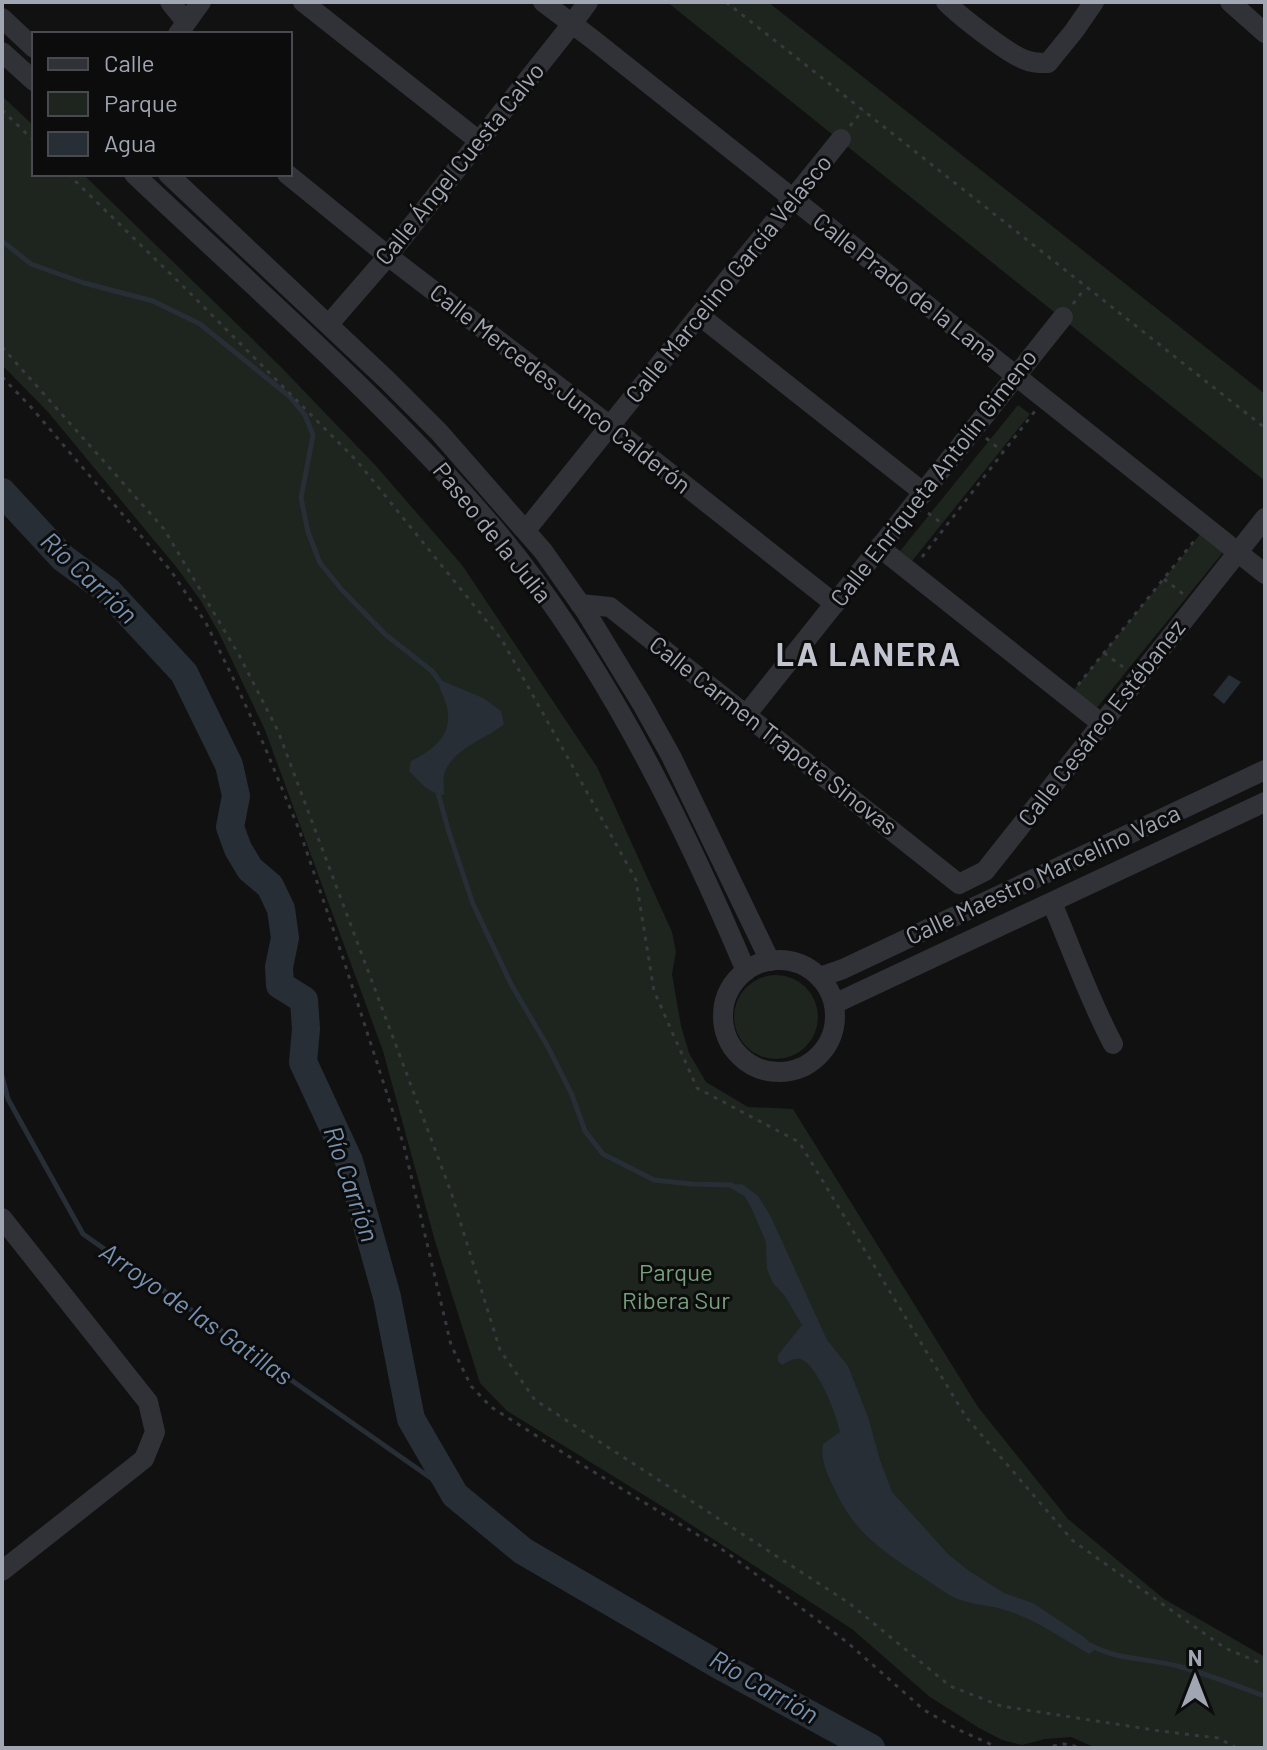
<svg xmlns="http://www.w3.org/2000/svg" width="1267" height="1750" font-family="Barlow,sans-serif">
<rect width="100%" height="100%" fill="#111112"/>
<g fill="#1d251e">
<path d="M667,2H768L1265,394V481Z"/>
<path d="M2,96L34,126V174H83L280,366L376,466L462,565L597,767L672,932L676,952L672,974L681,1026L689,1053L706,1082L748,1107L793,1109L978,1407L1068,1519L1164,1599L1265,1657V1748H1096L1071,1737L1045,1739L1022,1745L1002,1740L979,1728L930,1697L852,1629L673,1513L507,1411L480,1383L435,1241L383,1051L265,730L219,633L201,601L177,568L48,412L2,365Z"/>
<path d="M1018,405L1030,414L912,561L900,551Z"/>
<path d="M1206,527L1229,545L1091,715L1068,697Z"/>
<circle cx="776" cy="1017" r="42"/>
</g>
<g fill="#272e36">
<path d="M1229,675L1241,682L1224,704L1213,695Z"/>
<path d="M438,679L483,698L501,711L504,724C485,740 451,749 444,775C443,781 444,789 444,795C429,794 419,781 409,771L411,761C438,748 457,730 444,698C441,691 439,687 438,679Z"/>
<path d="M742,1184L758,1196L770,1215L827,1340L848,1366L868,1417L880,1460L892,1492L948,1554L969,1571L1004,1593L1033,1603L1084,1637L1096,1649L1089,1654C1065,1640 1040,1623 1014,1613C995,1605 974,1606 955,1598C943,1592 931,1582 919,1575C882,1551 854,1532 835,1490C828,1475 820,1461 823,1444L840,1432C838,1417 816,1362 800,1359C793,1358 788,1362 782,1365L778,1361V1355L802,1325L785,1296L773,1283L767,1269L766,1242L751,1207L742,1192L731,1185Z"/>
</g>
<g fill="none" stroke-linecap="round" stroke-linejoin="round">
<g stroke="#272e36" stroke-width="5">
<path d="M2,241L31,264L84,283L153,301L200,324L289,396L305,415L313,435L301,498L308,532L320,563L343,591L386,635L432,671L440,682"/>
<path d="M437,789L448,829L473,904L511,984L548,1047L572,1095L585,1131L603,1154L654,1180L691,1184L731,1185L744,1193"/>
<path d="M2,1076L8,1099L83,1234L455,1495"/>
<path d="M1090,1645C1119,1661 1151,1658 1181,1667C1210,1675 1237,1686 1265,1696"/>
</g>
<path stroke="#272e36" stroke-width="28" d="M2,492L63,558L108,591L184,673L229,765L236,796L230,827L238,849L250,869L270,886L281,909L285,938L279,967L280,985L304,1000L306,1029L303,1062L349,1161L387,1297L411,1419L455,1495L523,1551L717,1664L871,1748"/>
<g stroke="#37393e" stroke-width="3" stroke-dasharray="4 6" stroke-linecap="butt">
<path d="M726,2L1265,428"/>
<path d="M2,110L34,141"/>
<path d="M850,126L863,110"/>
<path d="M68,174L189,292L357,461L502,640L636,880L654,991L697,1088L799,1142L966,1417L1073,1541L1225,1648L1265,1665"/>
<path d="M1073,304L1085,288"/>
<path d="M2,347L164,529L239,655L278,731L451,1192L500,1350L535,1400L849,1603L950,1686L1001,1706L1160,1731L1218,1738L1237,1748"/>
<path d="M2,377L30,406L171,571L206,623L232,676L264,745L300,832L342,955L404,1146L451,1345L471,1386L491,1407L584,1466L726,1552L848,1643L924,1710L959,1730L999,1748"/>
<path d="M986,438L1002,451"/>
<path d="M928,513L944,525"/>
<path d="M922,557L1035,411"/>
<path d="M1164,579L1183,594"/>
<path d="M1104,653L1123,667"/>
<path d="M1078,685L1194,541"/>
<path d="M1043,1748L1064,1744L1083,1748"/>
</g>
<g stroke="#313237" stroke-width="20">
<path d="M170,2L186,22"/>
<path d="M303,2L479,141"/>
<path d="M543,2L591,38L1265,574"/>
<path d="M946,2C958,15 1006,52 1023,59C1031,63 1039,63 1048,63L1074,31L1094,2"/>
<path d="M1230,2L1265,33"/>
<path d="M2,18L34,48"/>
<path d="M178,34L201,2"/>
<path d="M2,52L34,81"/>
<path d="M134,174C251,285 373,390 480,512C594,641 679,813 746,971"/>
<path d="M168,174L387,380L439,432L543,551L586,612L642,704L671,756L770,961"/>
<path d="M287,174L388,256L610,426L835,604"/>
<path d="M700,316L924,493"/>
<path d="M329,324L388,256L572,24L588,2"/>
<path d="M526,530L841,139"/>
<path d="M879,547L1102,724"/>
<path d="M580,604L610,607L959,884L985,871L1265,518"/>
<path d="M746,715L1063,317"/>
<path d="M1052,903C1072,950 1089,999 1113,1044"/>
<circle cx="779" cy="1016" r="56"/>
<path d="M820,977L843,969L1265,770"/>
<path d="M834,1004L1265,802"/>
<path d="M2,1218L148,1402L155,1432L144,1459L2,1571"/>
</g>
</g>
<g text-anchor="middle" stroke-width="6" stroke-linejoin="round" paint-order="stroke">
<g font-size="24" fill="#a1a6b3" stroke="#0c0c0d">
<text transform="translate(460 164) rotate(-51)" y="8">Calle Ángel Cuesta Calvo</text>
<text transform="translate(729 279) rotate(-51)" y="8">Calle Marcelino García Velasco</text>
<text transform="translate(905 288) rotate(38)" y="8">Calle Prado de la Lana</text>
<text transform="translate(560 389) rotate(38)" y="8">Calle Mercedes Junco Calderón</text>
<text transform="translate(934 478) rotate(-52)" y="8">Calle Enriqueta Antolín Gimeno</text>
<text transform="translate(492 533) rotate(51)" y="8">Paseo de la Julia</text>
<text transform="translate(1102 723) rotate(-52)" y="8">Calle Cesáreo Estébanez</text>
<text transform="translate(773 736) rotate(38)" y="8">Calle Carmen Trapote Sinovas</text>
<text transform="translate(1043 875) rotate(-25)" y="8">Calle Maestro Marcelino Vaca</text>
</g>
<g font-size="24" fill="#789f7d" stroke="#0c0c0d">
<text x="676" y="1281">Parque<tspan x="676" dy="28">Ribera Sur</tspan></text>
</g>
<g font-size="26" font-style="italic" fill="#7791b0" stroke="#0c0c0d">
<text transform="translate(89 578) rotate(43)" y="9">Río Carrión</text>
<text transform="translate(351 1184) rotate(71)" y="9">Río Carrión</text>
<text transform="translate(196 1314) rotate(35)" y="9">Arroyo de las Gatillas</text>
<text transform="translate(764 1687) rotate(30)" y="9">Río Carrión</text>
</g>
<g font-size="32" font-weight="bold" letter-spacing="2" fill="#c2c5cf" stroke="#0c0c0d">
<text x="869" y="666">LA LANERA</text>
</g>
</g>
<rect width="1267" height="1750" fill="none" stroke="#a1a6b3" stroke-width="8"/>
<rect x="32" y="32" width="260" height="144" fill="#0c0c0d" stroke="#484a4f" stroke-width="2"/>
<rect x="48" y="58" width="40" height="12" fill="#313237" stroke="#484a4f" stroke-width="2"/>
<text x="104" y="72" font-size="24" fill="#a1a6b3">Calle</text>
<rect x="48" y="92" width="40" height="24" fill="#1d251e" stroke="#484a4f" stroke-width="2"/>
<text x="104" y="112" font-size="24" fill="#a1a6b3">Parque</text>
<rect x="48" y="132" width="40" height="24" fill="#272e36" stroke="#484a4f" stroke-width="2"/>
<text x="104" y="152" font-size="24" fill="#a1a6b3">Agua</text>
<g transform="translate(1195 1678)" stroke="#0c0c0d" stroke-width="6" paint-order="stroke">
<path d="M0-6L14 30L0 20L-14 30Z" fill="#a1a6b3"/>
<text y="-12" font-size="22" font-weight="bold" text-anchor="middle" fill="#a1a6b3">N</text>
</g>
</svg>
